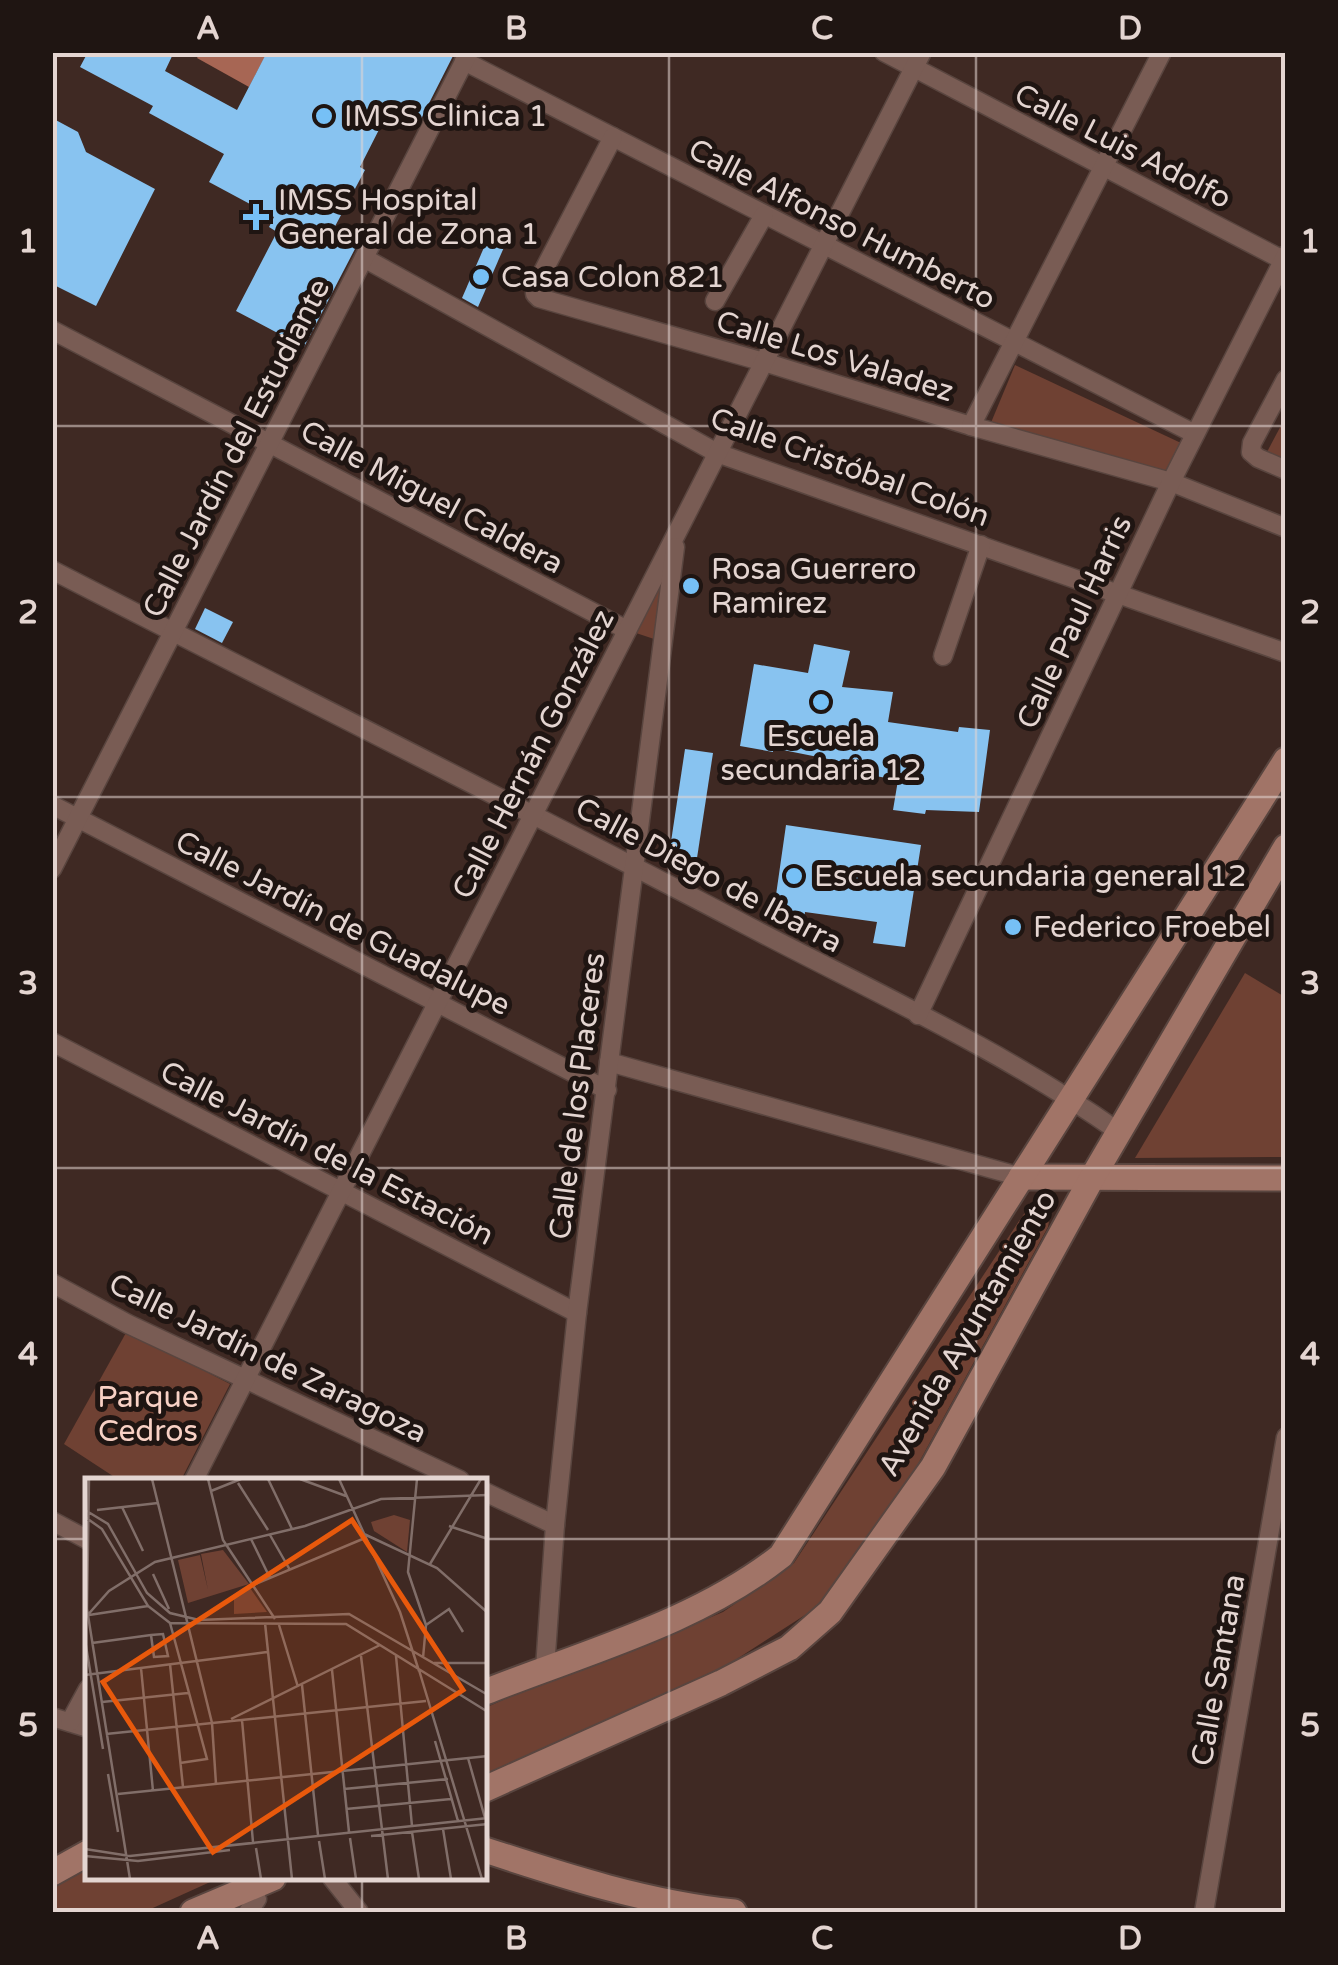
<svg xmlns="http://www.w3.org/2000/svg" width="1338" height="1965" font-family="'Varela Round',sans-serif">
<rect width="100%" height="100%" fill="#3f2923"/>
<g fill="#6f4133">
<path d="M1015,365L1181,443L1167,477L990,425Z"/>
<path d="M1285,418V461L1267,452Z"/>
<path d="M674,542L657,640L630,631Z"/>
<path d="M1245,973L1285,997V1157L1135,1158Z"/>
<path d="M1041,1207L1050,1215L1048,1227L912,1475L819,1606L712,1675L485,1776V1708L560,1674L638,1648L723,1612L794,1563L1019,1221L1028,1208Z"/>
<path d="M127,1331L230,1384L181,1480H119L64,1444Z"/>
<path d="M87,1864L88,1878H219L144,1912H53L52,1879Z"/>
</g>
<path fill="#a76654" d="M200,53H267L249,87L197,58Z"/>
<g fill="#88c3f0">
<path d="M88,52H174L165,71L237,110L267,52H455L419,123L390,108L360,167L365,170L332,232L357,245L304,347L236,311L277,232L269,227L274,217L209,182L224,154L149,113L153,106L80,67Z"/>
<path d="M52,118L78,132L86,152L155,189L96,306L52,284Z"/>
<path d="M489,236L505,245L478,307L462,298Z"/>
<path d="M205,608L233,622L222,643L195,629Z"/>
<path d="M814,644L850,651L842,687L893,692L888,722L958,732L959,727L990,730L979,812L926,810L925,814L893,810L898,780L847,771L848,763L773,748V752L740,746L754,664L808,673Z"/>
<path d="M685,749L713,753L697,858L669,855Z"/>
<path d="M786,825L921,845L905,947L873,943L877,922L805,912L803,927L772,923Z"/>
</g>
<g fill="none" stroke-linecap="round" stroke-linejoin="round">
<defs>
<g id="street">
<path d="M884,52L1283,260"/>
<path d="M464,61L1195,434"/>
<path d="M613,137L535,287V294L539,298L764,362L971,426L1171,482L1286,528"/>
<path d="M364,258L717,453L1286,653"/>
<path d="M715,301L764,215"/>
<path d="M52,330L627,630"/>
<path d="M1286,379L1252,443L1251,452L1258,458L1286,470"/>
<path d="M971,426L1162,52"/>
<path d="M52,570C284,689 517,805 748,926C872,991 1004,1051 1119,1132"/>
<path d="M943,656L981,545"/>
<path d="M52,805L607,1090"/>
<path d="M52,869L469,52"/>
<path d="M918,1015L1171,482L1286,255"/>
<path d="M52,1042L577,1313"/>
<path d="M609,1062L1021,1177"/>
<path d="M52,1283L128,1324L460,1480"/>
<path d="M194,1480L922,52"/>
<path d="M485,1492L555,1525"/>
<path d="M52,1521L88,1540"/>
<path d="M545,1668L555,1525L577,1313L675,547"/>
<path d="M52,1717L88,1728"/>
<path d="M70,1722L88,1689"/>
<path d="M332,1878L359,1912"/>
<path d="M248,1912L257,1899"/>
<path d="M1204,1912L1286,1437"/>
</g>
<g id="secondary">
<path d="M1021,1177L1286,1178"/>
<path d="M485,1692C585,1652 696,1623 781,1556L1286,760"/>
<path d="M485,1789L721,1683L789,1648L830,1612L933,1467L1092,1178L1286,847"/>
<path d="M485,1850C567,1877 648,1903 734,1912"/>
<path d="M52,1873L88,1853"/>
<path d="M193,1912L273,1878"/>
</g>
</defs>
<use href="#street" stroke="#59453f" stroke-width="21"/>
<use href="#secondary" stroke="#59453f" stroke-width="29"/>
<use href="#street" stroke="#795c54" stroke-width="18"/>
<use href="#secondary" stroke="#a17467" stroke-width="25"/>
</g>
<path fill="none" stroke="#e4d5d1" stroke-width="2.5" stroke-opacity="0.55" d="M362,52V1480M669,52V1912M976,52V1912M52,426H1286M52,797H1286M52,1168H1286M52,1539H88M485,1539H1286M362,1878V1912"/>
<g fill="#76c0f6" stroke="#1f1512" stroke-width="4">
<circle cx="324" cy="116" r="10"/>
<path d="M251 202h10v10h10v10h-10v10h-10v-10h-10v-10h10z"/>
<circle cx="481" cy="277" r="10"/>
<circle cx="691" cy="586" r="10"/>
<circle cx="821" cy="702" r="10"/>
<circle cx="794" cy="876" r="10"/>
<circle cx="1013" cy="927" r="10"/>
</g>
<g text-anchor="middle" stroke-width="10" stroke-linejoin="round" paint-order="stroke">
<g font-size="30" fill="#e4d5d1" stroke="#1f1512" text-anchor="start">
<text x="344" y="126">IMSS Clinica 1</text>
<text x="278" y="210">IMSS Hospital<tspan x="278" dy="34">General de Zona 1</tspan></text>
<text x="501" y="287">Casa Colon 821</text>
<text x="711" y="579">Rosa Guerrero<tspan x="711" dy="34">Ramirez</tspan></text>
<text x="821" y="746" text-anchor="middle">Escuela<tspan x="821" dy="34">secundaria 12</tspan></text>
<text x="814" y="886">Escuela secundaria general 12</text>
<text x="1033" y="937">Federico Froebel</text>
</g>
<g font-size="30" fill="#e4d5d1" stroke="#1f1512">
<text transform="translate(1123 146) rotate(27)" y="10">Calle Luis Adolfo</text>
<text transform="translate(842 224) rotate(27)" y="10">Calle Alfonso Humberto</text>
<text transform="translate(835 356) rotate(17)" y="10">Calle Los Valadez</text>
<text transform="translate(236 448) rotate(-63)" y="10">Calle Jardín del Estudiante</text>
<text transform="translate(850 467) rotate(20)" y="10">Calle Cristóbal Colón</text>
<text transform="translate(432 497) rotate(28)" y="10">Calle Miguel Caldera</text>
<text transform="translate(1074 622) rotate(-65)" y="10">Calle Paul Harris</text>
<text transform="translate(533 754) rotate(-63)" y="10">Calle Hernán González</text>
<text transform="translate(709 875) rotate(28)" y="10">Calle Diego de Ibarra</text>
<text transform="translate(343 923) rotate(27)" y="10">Calle Jardín de Guadalupe</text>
<text transform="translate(577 1096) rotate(-83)" y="10">Calle de los Placeres</text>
<text transform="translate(327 1153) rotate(27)" y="10">Calle Jardín de la Estación</text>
<text transform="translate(967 1333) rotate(-60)" y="10">Avenida Ayuntamiento</text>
<text transform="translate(268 1358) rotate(26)" y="10">Calle Jardín de Zaragoza</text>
<text transform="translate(1218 1670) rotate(-80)" y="10">Calle Santana</text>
</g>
<g font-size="30" fill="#f8d1c5" stroke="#1f1512">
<text x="148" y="1407">Parque<tspan x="148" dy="34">Cedros</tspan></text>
</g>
</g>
<g transform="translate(85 1478)">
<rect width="402" height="402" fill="#3f2923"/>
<path d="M309,37L325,42L322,74L289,53L286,44ZM138,72L164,106L103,125L93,82L115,77L123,112L116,76ZM165,110L182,134L149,136V118Z" fill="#6f4133"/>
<path fill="none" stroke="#816e69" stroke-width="2.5" d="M4,1L2,131L45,401M67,1L127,245L131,306M123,1L138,62L190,141M183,1L207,51M215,1L261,18M254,1L315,134L334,193M332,1L323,94L341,147L338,180M153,5L183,52M126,13L156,1M37,29L58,73M0,32L23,46L62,115L85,135L114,142L264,136L403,217M12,32L73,25M0,39L17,51L63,128L85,145L261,146L403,234M364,48L403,61M279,56L352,90L403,135M185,57L205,92M166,61L185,100M345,86L396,1M68,96L84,131M168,107L280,60M4,137L63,128M0,140L24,113L70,84L220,48L296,21L403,17M85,145L122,281L95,285M180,145L207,401M194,147L213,209M341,147L364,131L378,154M0,162L18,271M7,165L66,157L78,156L83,178L69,179L66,157M276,178L303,401M311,178L327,348M349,185H403M85,186L98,309M56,190L68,313M247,192L264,354M334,192L397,401M0,197L182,174M217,207L233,357M17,224L103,215M146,241L295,167M157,242L168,364M21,256L341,223M350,263L373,343M383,280L400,340M23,296L33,354M259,311L363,301M33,316L403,278M261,331L366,321M358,351L366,401M327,354L334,401M286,358L403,346M265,360L271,401M234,363L240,401M171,370L176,401M0,371L45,378L403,340M0,378L53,383L145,372"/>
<path fill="#e8590c" fill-opacity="0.15" stroke="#e8590c" stroke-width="5" d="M267,42L378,212L128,374L18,204Z"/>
<rect width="402" height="402" fill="none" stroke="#e4d5d1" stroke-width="5"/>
</g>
<rect width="1338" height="1965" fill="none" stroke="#1f1512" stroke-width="110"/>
<rect x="55" y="55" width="1228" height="1855" fill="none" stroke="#e4d5d1" stroke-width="4"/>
<g font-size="32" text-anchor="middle" font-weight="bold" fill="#e4d5d1">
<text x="208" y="39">A</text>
<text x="516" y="39">B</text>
<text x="822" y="39">C</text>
<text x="1130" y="39">D</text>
<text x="28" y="252">1</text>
<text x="1310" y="252">1</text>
<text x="28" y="623">2</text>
<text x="1310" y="623">2</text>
<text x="28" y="994">3</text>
<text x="1310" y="994">3</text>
<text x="28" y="1365">4</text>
<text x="1310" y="1365">4</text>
<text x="28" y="1736">5</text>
<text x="1310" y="1736">5</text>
<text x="208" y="1949">A</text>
<text x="516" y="1949">B</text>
<text x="822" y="1949">C</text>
<text x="1130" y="1949">D</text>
</g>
</svg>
